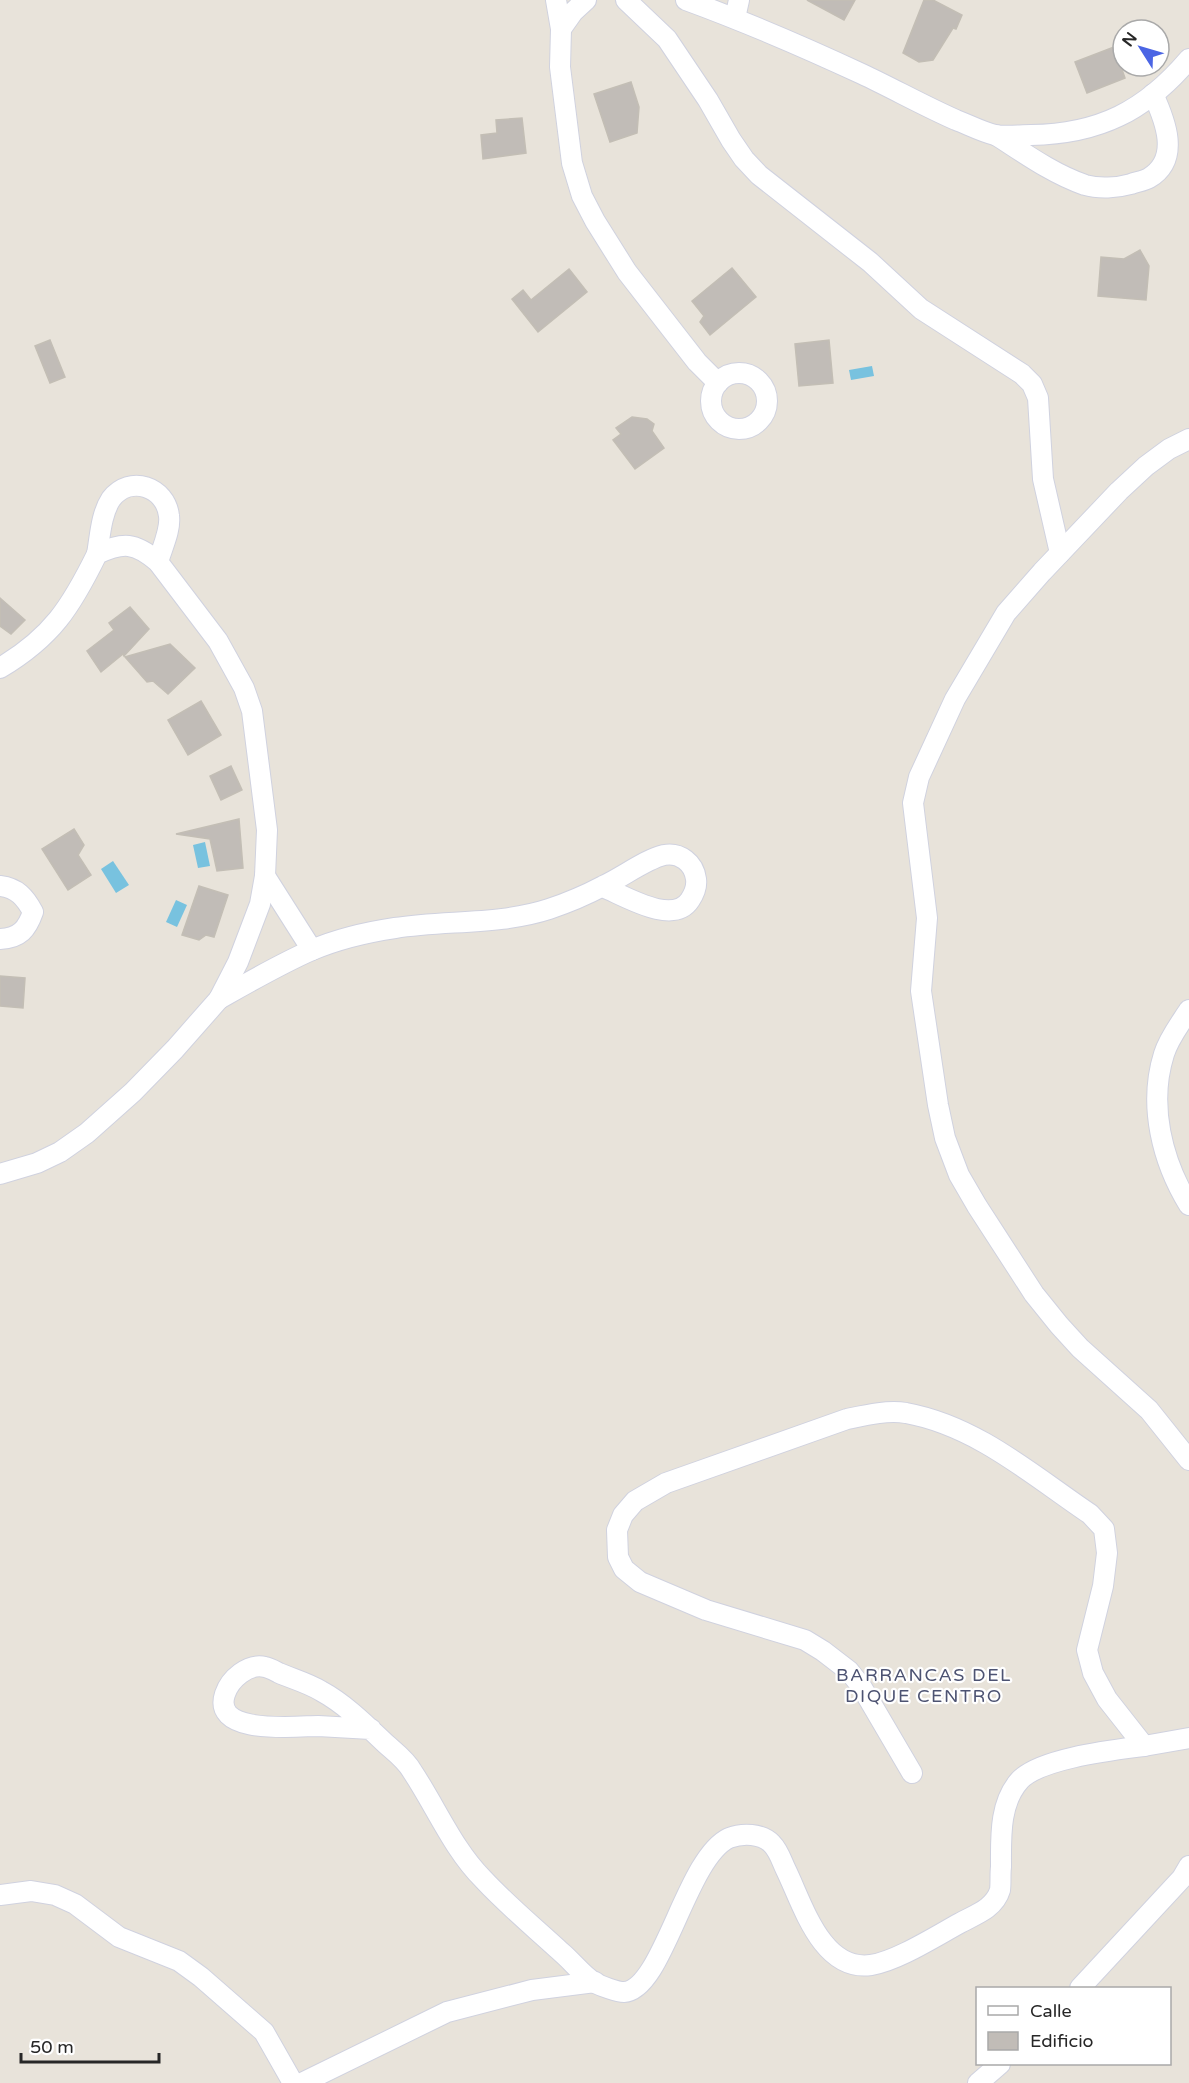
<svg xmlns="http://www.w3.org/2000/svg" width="1189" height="2083" font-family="'Varela Round',sans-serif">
<rect width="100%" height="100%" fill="#e8e3da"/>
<g fill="#78c2df">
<path d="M872,366L874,376L851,380L849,370Z"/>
<path d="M205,842L210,866L198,868L193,845Z"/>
<path d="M113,861L129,885L116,893L101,869Z"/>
<path d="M176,900L187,905L177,927L166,922Z"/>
</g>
<g fill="#c1bcb7" stroke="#c3beb5" stroke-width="1.5">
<path d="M807,0H855L844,20Z"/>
<path d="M924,0H933L962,15L956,29L953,28L933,60L919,62L903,53Z"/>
<path d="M1114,47L1125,78L1087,93L1075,62Z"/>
<path d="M631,82L639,107L637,133L610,142L594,94Z"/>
<path d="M522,118L526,153L483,159L481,135L497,133L496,120Z"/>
<path d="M1140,250L1149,266L1146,300L1098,296L1101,257L1124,259Z"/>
<path d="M732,268L756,297L710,335L700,322L704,316L692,301Z"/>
<path d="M569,269L587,292L538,332L512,299L523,290L531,300Z"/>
<path d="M50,340L65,377L50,383L35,346Z"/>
<path d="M829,340L833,383L799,386L795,344Z"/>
<path d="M632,417L647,419L654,424L652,431L664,448L635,469L613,440L621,434L616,428Z"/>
<path d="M0,598L25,620L11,634L0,626Z"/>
<path d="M130,607L149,629L124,656L123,654L101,672L87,651L114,630L109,623Z"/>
<path d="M170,644L195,668L168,694L153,681L147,682L125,657Z"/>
<path d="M201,701L221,735L188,755L168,720Z"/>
<path d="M231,766L242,790L221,800L210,776Z"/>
<path d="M239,819L243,868L217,871L210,839L176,834Z"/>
<path d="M74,829L84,845L78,855L91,875L68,890L42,849Z"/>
<path d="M199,886L228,895L214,937L206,935L199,940L182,935Z"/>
<path d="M0,976L25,978L23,1008L0,1006Z"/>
</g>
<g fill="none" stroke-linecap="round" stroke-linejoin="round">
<defs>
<g id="street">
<path d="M556,0L561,29L560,67L572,163L582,196L595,221L627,272L697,362L718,383"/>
<path d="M626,0L667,39L708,100L731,140L744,159L759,175L870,262L921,309L1022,374L1032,384L1038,398L1043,479L1060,553"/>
<path d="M686,0C746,22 804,47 862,74C894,89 924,106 956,120C969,125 982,132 995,135C1006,137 1020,135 1031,135C1099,134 1145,111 1189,59"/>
<path d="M735,18L739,0"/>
<path d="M561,29L573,12L586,0"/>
<path d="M996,135C1024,153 1053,174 1085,185C1099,189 1117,188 1131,184C1136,182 1144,181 1149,178C1181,159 1165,120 1153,94"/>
<circle cx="739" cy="401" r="28"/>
<path d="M1189,439L1169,449L1146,466L1119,491L1042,572L1006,613L955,699L919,777L913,803L927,918L921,991L938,1105L945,1138L959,1175L977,1206L1034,1294L1059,1325L1080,1348L1149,1410L1189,1460"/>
<path d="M97,554C100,537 101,514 111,499C130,474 166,487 169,516C171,530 162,548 158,562"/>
<path d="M0,668C52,637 71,607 97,554C123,542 135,542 158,562L218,641L244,688L252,711L267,830L265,876L260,904L238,962L219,999L175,1049L133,1092L87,1133L60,1152L37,1163L0,1174"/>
<path d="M265,876L312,950"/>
<path d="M0,886C17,888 25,897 33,912C27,929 20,938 0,939"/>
<path d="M219,999C249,982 280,964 312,950C338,939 368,932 395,928C446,920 500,925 549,909C567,903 586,895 603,886C621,878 646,859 664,855C680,852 694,863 696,879C697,886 694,894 690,900C673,926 625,896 603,887"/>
<path d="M1189,1010C1180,1024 1169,1038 1164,1054C1148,1105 1162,1161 1189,1205"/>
<path d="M371,1729C354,1728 336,1727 318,1726C298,1726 211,1736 225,1694C230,1679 248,1663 265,1667C270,1668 275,1671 279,1673C293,1679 308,1683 321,1691C345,1704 366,1725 386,1744C395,1752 406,1760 412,1771C436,1807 453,1849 483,1879C507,1905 535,1928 561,1952C572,1961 583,1976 595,1983C601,1986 617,1992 624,1992C663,1990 686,1858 729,1838C742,1833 762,1833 772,1844C779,1851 782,1862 786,1870C803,1905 822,1972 871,1965C897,1961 936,1936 960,1923C969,1918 979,1914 987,1908C992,1904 998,1897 1000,1890C1001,1883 1000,1874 1001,1867C1001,1838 999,1803 1020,1780C1041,1758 1114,1750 1144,1746"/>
<path d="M912,1773L861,1686L849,1671L823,1651L805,1640L706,1610L640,1582L624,1569L618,1557L617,1530L623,1515L635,1501L666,1483L847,1419C866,1415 887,1410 906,1413C977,1426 1032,1475 1090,1514L1104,1529L1107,1553L1103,1586L1087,1650L1093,1673L1107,1699L1144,1746L1189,1738"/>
<path d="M0,1895L31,1891L55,1895L75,1904L119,1937L179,1961L201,1977L264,2032L293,2083"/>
<path d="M1080,1988L1182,1878L1189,1866"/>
<path d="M302,2083L447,2012L532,1990L595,1982"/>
<path d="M978,2083L1000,2064"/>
</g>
</defs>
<use href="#street" stroke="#d0d2df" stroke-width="22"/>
<use href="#street" stroke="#fff" stroke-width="20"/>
</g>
<g text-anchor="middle" stroke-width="4.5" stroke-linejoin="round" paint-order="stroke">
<g font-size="18" letter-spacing="1.5" fill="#4d5372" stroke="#fff">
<text x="924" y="1681">BARRANCAS DEL<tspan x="924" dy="21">DIQUE CENTRO</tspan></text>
</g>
</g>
<rect x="976" y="1987" width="195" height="78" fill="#ffffff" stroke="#a9a9a9" stroke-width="1.5"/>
<rect x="988" y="2006" width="30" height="9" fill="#ffffff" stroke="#a9a9a9" stroke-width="1.5"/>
<text x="1030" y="2017" font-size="18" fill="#272727">Calle</text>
<rect x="988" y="2032" width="30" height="18" fill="#c1bcb7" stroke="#a9a9a9" stroke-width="1.5"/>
<text x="1030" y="2047" font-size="18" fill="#272727">Edificio</text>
<g transform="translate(1141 48) rotate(307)"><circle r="28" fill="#ffffff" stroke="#a9a9a9" stroke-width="1.5"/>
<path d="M0-4.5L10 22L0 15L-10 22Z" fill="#4b65e4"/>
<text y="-9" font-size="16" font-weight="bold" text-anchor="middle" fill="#272727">N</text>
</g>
<path d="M21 2053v9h138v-9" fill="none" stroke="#272727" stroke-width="3"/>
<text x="30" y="2053" font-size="18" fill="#272727" stroke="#ffffff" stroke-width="4.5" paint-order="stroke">50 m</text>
</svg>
